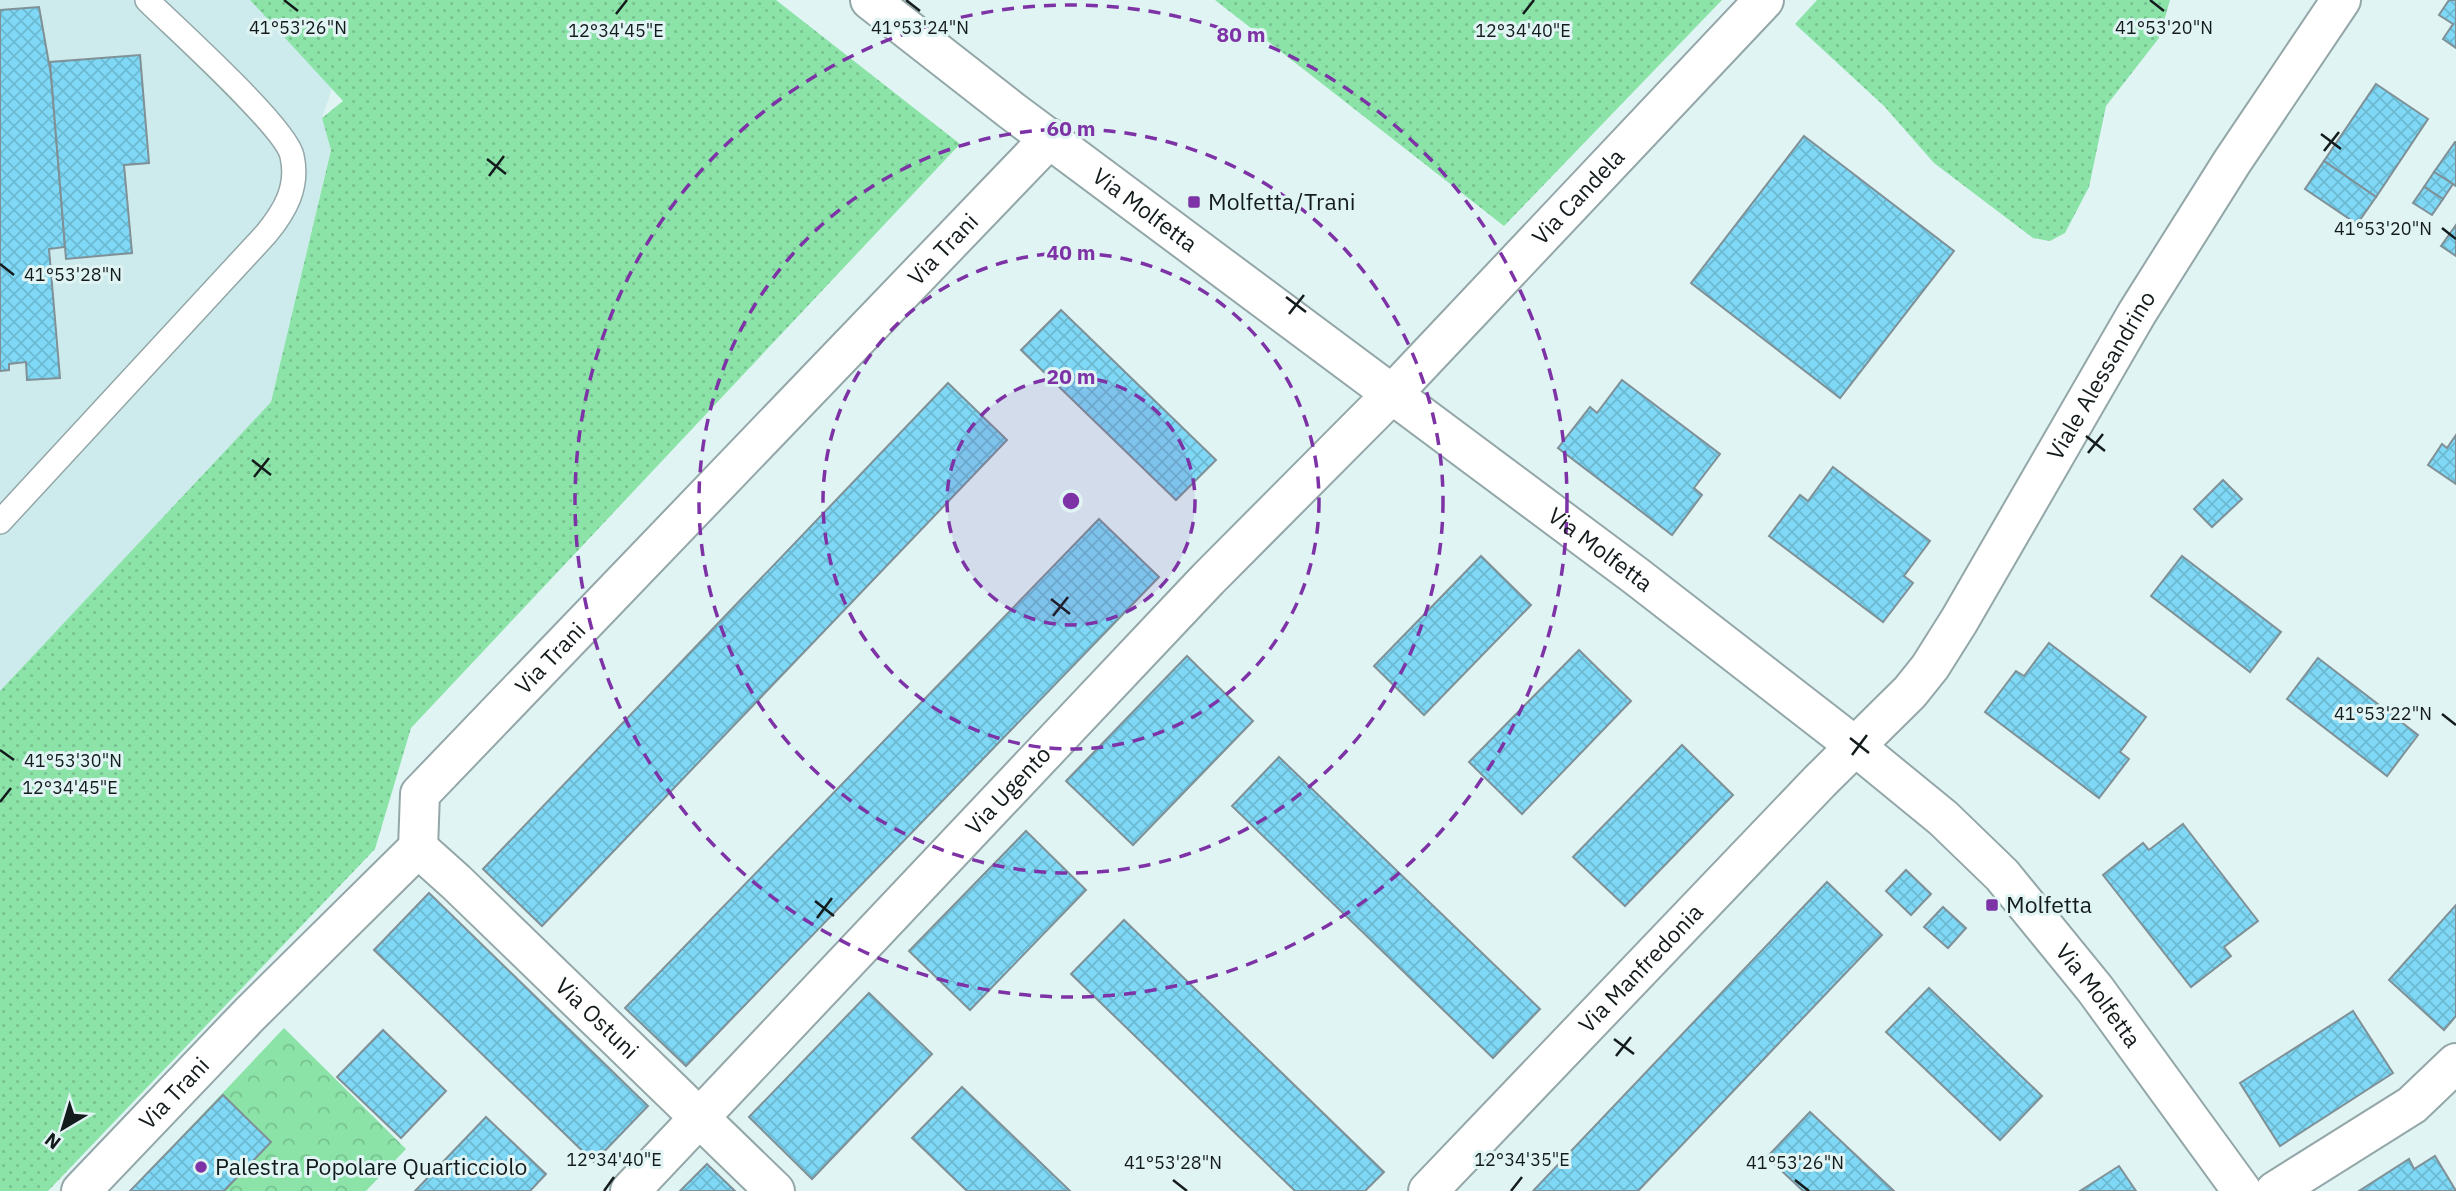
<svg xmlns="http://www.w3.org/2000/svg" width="2456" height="1191" font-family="'IBM Plex Sans',sans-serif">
<defs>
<pattern id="grass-dots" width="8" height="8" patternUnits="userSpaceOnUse" patternTransform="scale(1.75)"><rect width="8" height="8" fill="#8be3a8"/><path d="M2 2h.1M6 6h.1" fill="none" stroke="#77c290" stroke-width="1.8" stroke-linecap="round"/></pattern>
<pattern id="park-crowns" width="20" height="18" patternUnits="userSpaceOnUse" patternTransform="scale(1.75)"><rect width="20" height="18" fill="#8be3a8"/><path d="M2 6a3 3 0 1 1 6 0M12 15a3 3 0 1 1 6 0" fill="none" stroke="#77c290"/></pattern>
<pattern id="building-cross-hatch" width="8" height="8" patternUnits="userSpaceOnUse" patternTransform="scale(1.75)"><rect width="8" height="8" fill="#7ed8f6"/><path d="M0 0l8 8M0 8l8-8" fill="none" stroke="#6cb9d2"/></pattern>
</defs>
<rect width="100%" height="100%" fill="#e0f4f4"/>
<path fill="#cdebec" d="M0,0H250L332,89L322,118L331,149L271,402L0,691Z"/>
<g fill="url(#grass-dots)">
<path d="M250,0H776L960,144L411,728L375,849L48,1191H0V691L271,402L331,150L322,118L343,101Z"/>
<path d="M1215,0H1722L1504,226Z"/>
<path d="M1817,0H2170L2159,38L2106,106L2089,187L2065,233L2050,241L2033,238L1934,163L1884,106L1795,24Z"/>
</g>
<path fill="url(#park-crowns)" d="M284,1028L406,1149L366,1191H130Z"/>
<g fill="url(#building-cross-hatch)" stroke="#7f9096" stroke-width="2">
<path d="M2449,0H2456V48L2443,39L2453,24L2439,15Z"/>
<path d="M39,7L51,75L65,247L49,249L60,378L27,380L26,362L9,364V370L0,371V10Z"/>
<path d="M140,55L149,163L124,165L132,253L66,259L50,62Z"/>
<path d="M2376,84L2428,119L2376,197L2324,161Z"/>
<path d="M1804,136L1954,251L1840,398L1691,283Z"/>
<path d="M2455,142H2456V186L2434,172Z"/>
<path d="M2324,161L2376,197L2357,224L2305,189Z"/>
<path d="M2434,172L2453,184L2443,199L2424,187Z"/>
<path d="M2424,187L2443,199L2432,215L2413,203Z"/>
<path d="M2456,225V256L2441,246Z"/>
<path d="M1061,310L1216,460L1176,500L1021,350Z"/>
<path d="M1622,380L1720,454L1694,488L1702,495L1672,535L1558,448L1590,407L1597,413Z"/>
<path d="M948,383L1007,440L542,926L483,869Z"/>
<path d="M2456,435V484L2428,465L2442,444L2447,448Z"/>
<path d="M1833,467L1930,541L1904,576L1913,583L1883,622L1769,536L1800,495L1808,501Z"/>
<path d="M2223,480L2242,499L2212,527L2194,509Z"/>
<path d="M1099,519L1159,577L686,1066L625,1008Z"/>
<path d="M1481,556L1531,605L1424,715L1374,666Z"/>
<path d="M2182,556L2281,632L2250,672L2151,596Z"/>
<path d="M2049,643L2146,717L2120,752L2129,759L2099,798L1985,712L2016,671L2024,676Z"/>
<path d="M1579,650L1631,701L1522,814L1469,762Z"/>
<path d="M1187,656L1253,721L1133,845L1066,781Z"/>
<path d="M2318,658L2418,735L2387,776L2287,699Z"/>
<path d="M1682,745L1733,795L1625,906L1573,857Z"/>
<path d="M1279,757L1540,1009L1493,1058L1232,806Z"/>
<path d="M2183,824L2258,921L2224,947L2231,956L2191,987L2103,875L2143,843L2149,850Z"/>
<path d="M1026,831L1086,890L970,1010L909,951Z"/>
<path d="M1906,870L1931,894L1911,915L1886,891Z"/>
<path d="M1827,882L1882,935L1638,1191H1533Z"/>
<path d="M429,893L648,1106L594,1162L374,950Z"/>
<path d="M2456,905V1016L2444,1030L2389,980Z"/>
<path d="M1943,907L1966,928L1948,948L1924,927Z"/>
<path d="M1124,920L1384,1172L1365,1191H1295L1071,974Z"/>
<path d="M1929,988L2042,1096L2000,1140L1886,1032Z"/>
<path d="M869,993L932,1054L812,1179L749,1117Z"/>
<path d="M2353,1011L2393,1073L2280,1146L2240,1083Z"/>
<path d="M383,1030L446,1091L401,1138L337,1077Z"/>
<path d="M962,1087L1070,1191H967L912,1138Z"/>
<path d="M223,1095L271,1142L224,1191H130Z"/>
<path d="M1810,1112L1894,1191H1803L1767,1157Z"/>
<path d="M486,1117L546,1174L530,1191H415Z"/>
<path d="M2435,1156L2456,1191H2359L2409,1159L2414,1169Z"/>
<path d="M707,1164L735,1191H680Z"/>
<path d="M2119,1166L2136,1191H2080Z"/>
</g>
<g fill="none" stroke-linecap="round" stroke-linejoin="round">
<defs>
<path id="service" d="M0,522L266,234C285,211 299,187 292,156C286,127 174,27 147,0"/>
<g id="minor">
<path id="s1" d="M870,0L1012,111L1636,576L1855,746"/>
<path id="s2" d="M418,848L456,882L775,1191"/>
<path id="s3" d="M81,1191L249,1015L418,848L420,794L1050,138"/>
<path id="s4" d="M630,1191L1208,579L1393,393L1764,0"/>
<path d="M2275,1191L2412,1105L2456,1063"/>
</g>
<g id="tertiary">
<path id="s5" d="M1855,746L1943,818L2002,875L2095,989L2242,1191"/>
<path id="s6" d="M1428,1191L1820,781L1910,692L1930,667L1959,621L2137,313L2232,162L2341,0"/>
</g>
</defs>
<use href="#service" stroke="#94a7a8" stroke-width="26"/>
<use href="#minor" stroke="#94a7a8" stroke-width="42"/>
<use href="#tertiary" stroke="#94a7a8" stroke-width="42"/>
<use href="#service" stroke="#fff" stroke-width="23"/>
<use href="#minor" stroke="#fff" stroke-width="38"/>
<use href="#tertiary" stroke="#fff" stroke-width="38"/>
</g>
<path fill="none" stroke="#141b1c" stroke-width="2.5" d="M284,0L298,11M906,0L920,11M2150,0L2164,11M616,14L627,0M1523,14L1534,0M2321,134L2341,149M2324,151L2339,132M487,159L506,174M489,176L504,156M2442,228L2456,239M0,264L14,275M1286,297L1306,312M1289,314L1304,295M2086,436L2105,451M2088,453L2103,434M252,460L271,475M254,477L269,458M1051,599L1070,614M1053,616L1068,597M2442,714L2456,725M1850,738L1869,753M0,750L14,760M1852,755L1867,735M0,802L11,788M815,901L834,916M817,918L832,898M1614,1039L1634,1054M1616,1056L1631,1037M1173,1180L1187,1191M1795,1180L1809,1191M604,1191L614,1177M1511,1191L1522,1177"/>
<circle cx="1071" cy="501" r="124" fill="#7d33a5" fill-opacity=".12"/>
<g fill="none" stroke="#7d33a5" stroke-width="3.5" stroke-dasharray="12 9">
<circle cx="1071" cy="501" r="124"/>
<circle cx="1071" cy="501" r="248"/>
<circle cx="1071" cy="501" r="372"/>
<circle cx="1071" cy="501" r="496"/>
</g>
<g fill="#7d33a5" stroke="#e0f4f4" stroke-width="2.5">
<rect x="1187" y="195" width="14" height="14" rx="3.5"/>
<rect x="1985" y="898" width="14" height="14" rx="3.5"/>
<circle cx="201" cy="1167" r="7"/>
</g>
<g text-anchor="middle" stroke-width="6" stroke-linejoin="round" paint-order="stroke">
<g font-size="23" fill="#141b1c" stroke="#e0f4f4">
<text dy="8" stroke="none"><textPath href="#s4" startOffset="1374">Via Candela</textPath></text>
<text dy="8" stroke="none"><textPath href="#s1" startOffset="346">Via Molfetta</textPath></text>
<text dy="8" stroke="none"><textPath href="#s3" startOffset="1290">Via Trani</textPath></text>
<text dy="8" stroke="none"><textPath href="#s6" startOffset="1064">Viale Alessandrino</textPath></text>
<text dy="8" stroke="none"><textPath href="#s1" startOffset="914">Via Molfetta</textPath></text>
<text dy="8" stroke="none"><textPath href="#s3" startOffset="723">Via Trani</textPath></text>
<text dy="8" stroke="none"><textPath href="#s4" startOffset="551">Via Ugento</textPath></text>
<text dy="8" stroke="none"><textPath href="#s6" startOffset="308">Via Manfredonia</textPath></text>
<text dy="8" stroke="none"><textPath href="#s5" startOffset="350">Via Molfetta</textPath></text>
<text dy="8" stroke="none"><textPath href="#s2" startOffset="247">Via Ostuni</textPath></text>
<text dy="8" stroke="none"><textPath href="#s3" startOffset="135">Via Trani</textPath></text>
</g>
<g font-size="23" fill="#141b1c" stroke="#e0f4f4" text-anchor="start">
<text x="1208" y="210">Molfetta/Trani</text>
<text x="2006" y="913">Molfetta</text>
<text x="215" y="1175">Palestra Popolare Quarticciolo</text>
</g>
</g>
<g font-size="18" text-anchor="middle" fill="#141b1c" stroke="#e0f4f4" stroke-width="6" stroke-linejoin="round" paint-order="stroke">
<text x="298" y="34">41°53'26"N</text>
<text x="920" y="34">41°53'24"N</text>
<text x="2164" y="34">41°53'20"N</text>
<text x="616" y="37">12°34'45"E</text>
<text x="1523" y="37">12°34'40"E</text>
<text x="2383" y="235">41°53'20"N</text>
<text x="73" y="281">41°53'28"N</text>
<text x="2383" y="720">41°53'22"N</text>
<text x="73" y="767">41°53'30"N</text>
<text x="70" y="794">12°34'45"E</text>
<text x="614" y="1166">12°34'40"E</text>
<text x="1522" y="1166">12°34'35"E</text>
<text x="1173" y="1169">41°53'28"N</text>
<text x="1795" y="1169">41°53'26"N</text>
</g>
<circle cx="1071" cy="501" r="10" fill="#7d33a5" stroke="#e0f4f4" stroke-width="3.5"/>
<g font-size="21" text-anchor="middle" font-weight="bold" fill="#7d33a5" stroke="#e0f4f4" stroke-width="6" stroke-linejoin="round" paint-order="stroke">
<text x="1241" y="42">80 m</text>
<text x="1071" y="136">60 m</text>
<text x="1071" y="260">40 m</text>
<text x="1071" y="384">20 m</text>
</g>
<g transform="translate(63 1128) rotate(218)" stroke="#e0f4f4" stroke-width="5" paint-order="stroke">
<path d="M0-5L12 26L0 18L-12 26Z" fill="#141b1c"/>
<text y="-10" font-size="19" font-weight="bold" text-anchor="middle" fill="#141b1c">N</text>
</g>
</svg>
